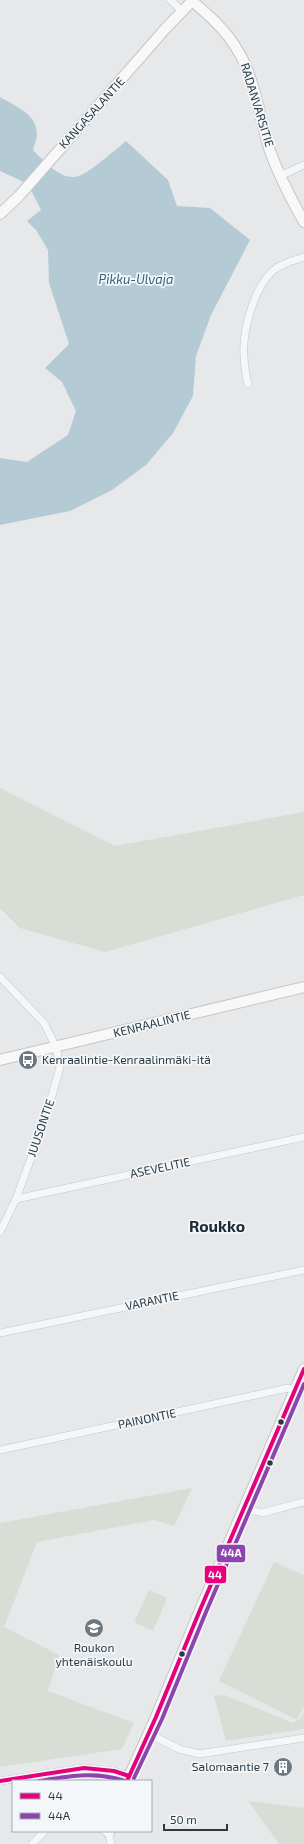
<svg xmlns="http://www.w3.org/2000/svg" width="304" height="1844" font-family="'Exo 2',sans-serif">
<rect width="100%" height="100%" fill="#e6e8ea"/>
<g fill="#d8ded6">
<path d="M0,788L115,846L304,812V895L105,952L20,928L0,908Z"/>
<path d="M192,1488L174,1526L154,1520L37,1542L4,1627L59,1655L48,1691L134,1723L122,1749L0,1767V1523Z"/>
<path d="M274,1562L304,1575V1706L297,1720L219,1681Z"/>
<path d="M149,1590L167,1598L153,1631L134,1622Z"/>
<path d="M225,1695L293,1723L300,1719L304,1712V1729L226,1741L214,1696Z"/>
<path d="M98,1777L103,1781H51Z"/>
<path d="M248,1801L304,1808V1844H279Z"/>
</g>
<path fill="#b4cbd5" d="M0,97C15,106 37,114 37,134C37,139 34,145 33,150C44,161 62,182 79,176C87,174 118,148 126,141L168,180L177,206L210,208L250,240L211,315L196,356L193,396L173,433L146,465L112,490L70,511L0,525V458L27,462L68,435L76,411L62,382L45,368L69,344L49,283L48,250L36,230L27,221L41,210L28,184L0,171Z"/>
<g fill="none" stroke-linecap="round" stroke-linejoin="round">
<defs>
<g id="street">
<path d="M170,0L182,11"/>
<path d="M280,176L304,165"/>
<path d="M248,384C246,375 244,366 244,356C242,331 255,281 278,267C286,262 296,260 304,257"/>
<path d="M0,977L44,1023L56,1047L60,1067L45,1120L16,1199L0,1232"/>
<path d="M16,1199L304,1137"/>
<path d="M0,1333L304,1270"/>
<path d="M0,1450L288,1388L295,1390"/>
<path d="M244,1508L262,1513L304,1502"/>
<path d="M149,1734L179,1749L199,1754L304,1738"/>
<path d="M0,1781L84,1768L114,1771L129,1776"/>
<path d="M104,1831L109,1833L111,1844"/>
<path d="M32,1844L45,1831"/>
</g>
<g id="secondary">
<path d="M192,1C220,24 240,45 251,80C259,103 262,128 270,151C279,176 291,199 304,222"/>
<path d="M0,214L19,196L166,28L193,0"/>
<path d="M0,1060L304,987"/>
<path d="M127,1781L156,1717L200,1610L304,1369"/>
<path d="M109,1833V1831"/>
</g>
</defs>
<use href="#street" stroke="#c4c6c8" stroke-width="8"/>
<use href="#secondary" stroke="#c4c6c8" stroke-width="12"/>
<use href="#street" stroke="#f5f6f7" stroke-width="7"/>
<use href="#secondary" stroke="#f8f8f8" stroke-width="10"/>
<defs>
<g id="bus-1">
<path d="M0,1781L84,1768L114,1771L129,1776"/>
<path d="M127,1781L156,1717L200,1610L304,1369"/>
</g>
<g id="bus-2">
<path d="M134,1778L162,1719L206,1612L304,1384"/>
<path d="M39,1781C70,1776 95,1771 125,1781"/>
</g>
</defs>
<use href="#bus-1" stroke="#f3f7f9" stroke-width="7"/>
<use href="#bus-2" stroke="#f3f7f9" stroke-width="7"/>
<use href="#bus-1" stroke="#e5007d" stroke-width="4"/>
<use href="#bus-2" stroke="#8e44ad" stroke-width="4"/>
</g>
<defs>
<symbol id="bus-disc" viewBox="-11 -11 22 22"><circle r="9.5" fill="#6c777f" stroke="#f3f7f9"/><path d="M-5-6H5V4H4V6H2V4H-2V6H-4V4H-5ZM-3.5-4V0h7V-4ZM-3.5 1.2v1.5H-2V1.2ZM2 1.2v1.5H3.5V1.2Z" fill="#fff"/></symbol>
<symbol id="school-disc" viewBox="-11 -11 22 22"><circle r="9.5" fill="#6c777f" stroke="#f3f7f9"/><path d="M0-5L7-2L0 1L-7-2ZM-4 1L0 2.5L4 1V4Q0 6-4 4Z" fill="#fff"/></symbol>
<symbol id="building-disc" viewBox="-11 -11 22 22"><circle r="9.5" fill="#6c777f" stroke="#f3f7f9"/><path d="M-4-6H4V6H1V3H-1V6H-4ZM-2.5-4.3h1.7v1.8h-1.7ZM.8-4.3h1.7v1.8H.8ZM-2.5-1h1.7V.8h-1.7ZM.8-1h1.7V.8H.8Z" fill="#fff"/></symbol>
</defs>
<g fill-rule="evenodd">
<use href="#bus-disc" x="17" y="1049" width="22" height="22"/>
<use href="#school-disc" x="83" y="1617" width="22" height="22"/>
<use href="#building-disc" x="272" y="1756" width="22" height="22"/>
</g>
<g fill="#2b3a45" stroke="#f3f7f9" stroke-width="1.5">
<circle cx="281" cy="1422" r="3.5"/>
<circle cx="270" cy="1463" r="3.5"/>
<circle cx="182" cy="1654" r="3.5"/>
</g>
<g text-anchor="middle" stroke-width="3.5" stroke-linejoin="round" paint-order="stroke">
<g font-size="12" fill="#2b3a45" stroke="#f3f7f9">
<text transform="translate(257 105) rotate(73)" y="4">RADANVARSITIE</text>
<text transform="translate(92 113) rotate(-48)" y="4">KANGASALANTIE</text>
<text transform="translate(152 1024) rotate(-14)" y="4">KENRAALINTIE</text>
<text transform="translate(41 1128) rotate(-71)" y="4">JUUSONTIE</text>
<text transform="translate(160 1168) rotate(-12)" y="4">ASEVELITIE</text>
<text transform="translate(152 1301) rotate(-12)" y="4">VARANTIE</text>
<text transform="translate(147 1419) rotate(-12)" y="4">PAINONTIE</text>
</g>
<g font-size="12" fill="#2b3a45" stroke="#f3f7f9" text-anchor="start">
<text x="42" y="1064">Kenraalintie-Kenraalinmäki-itä</text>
<text x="94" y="1652" text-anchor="middle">Roukon<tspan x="94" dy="14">yhtenäiskoulu</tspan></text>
<text x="269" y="1771" text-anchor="end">Salomaantie 7</text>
</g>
<g font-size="13" font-style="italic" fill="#346379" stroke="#f3f7f9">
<text x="136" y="284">Pikku-Ulvaja</text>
</g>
<g font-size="16" font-weight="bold" fill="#1d2b35" stroke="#f3f7f9">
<text x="217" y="1232">Roukko</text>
</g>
</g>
<g stroke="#f3f7f9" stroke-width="1.5">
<rect x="216" y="1544" width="30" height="19" rx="4" fill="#8e44ad"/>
<rect x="204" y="1565" width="23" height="19" rx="4" fill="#e5007d"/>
</g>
<g font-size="11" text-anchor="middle" font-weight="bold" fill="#fff">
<text x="231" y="1557">44A</text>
<text x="215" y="1579">44</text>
</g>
<rect x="12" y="1780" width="140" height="52" fill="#f3f7f9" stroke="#a3abb1"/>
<rect x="20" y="1793" width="20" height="6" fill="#e5007d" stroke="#a3abb1"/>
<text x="48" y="1800" font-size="12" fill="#2b3a45">44</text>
<rect x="20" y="1813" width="20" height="6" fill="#8e44ad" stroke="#a3abb1"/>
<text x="48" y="1820" font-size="12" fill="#2b3a45">44A</text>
<path d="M164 1824v6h63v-6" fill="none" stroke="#2b3a45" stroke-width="2"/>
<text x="170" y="1824" font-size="12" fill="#2b3a45" stroke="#f3f7f9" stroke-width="3" paint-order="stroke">50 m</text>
</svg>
